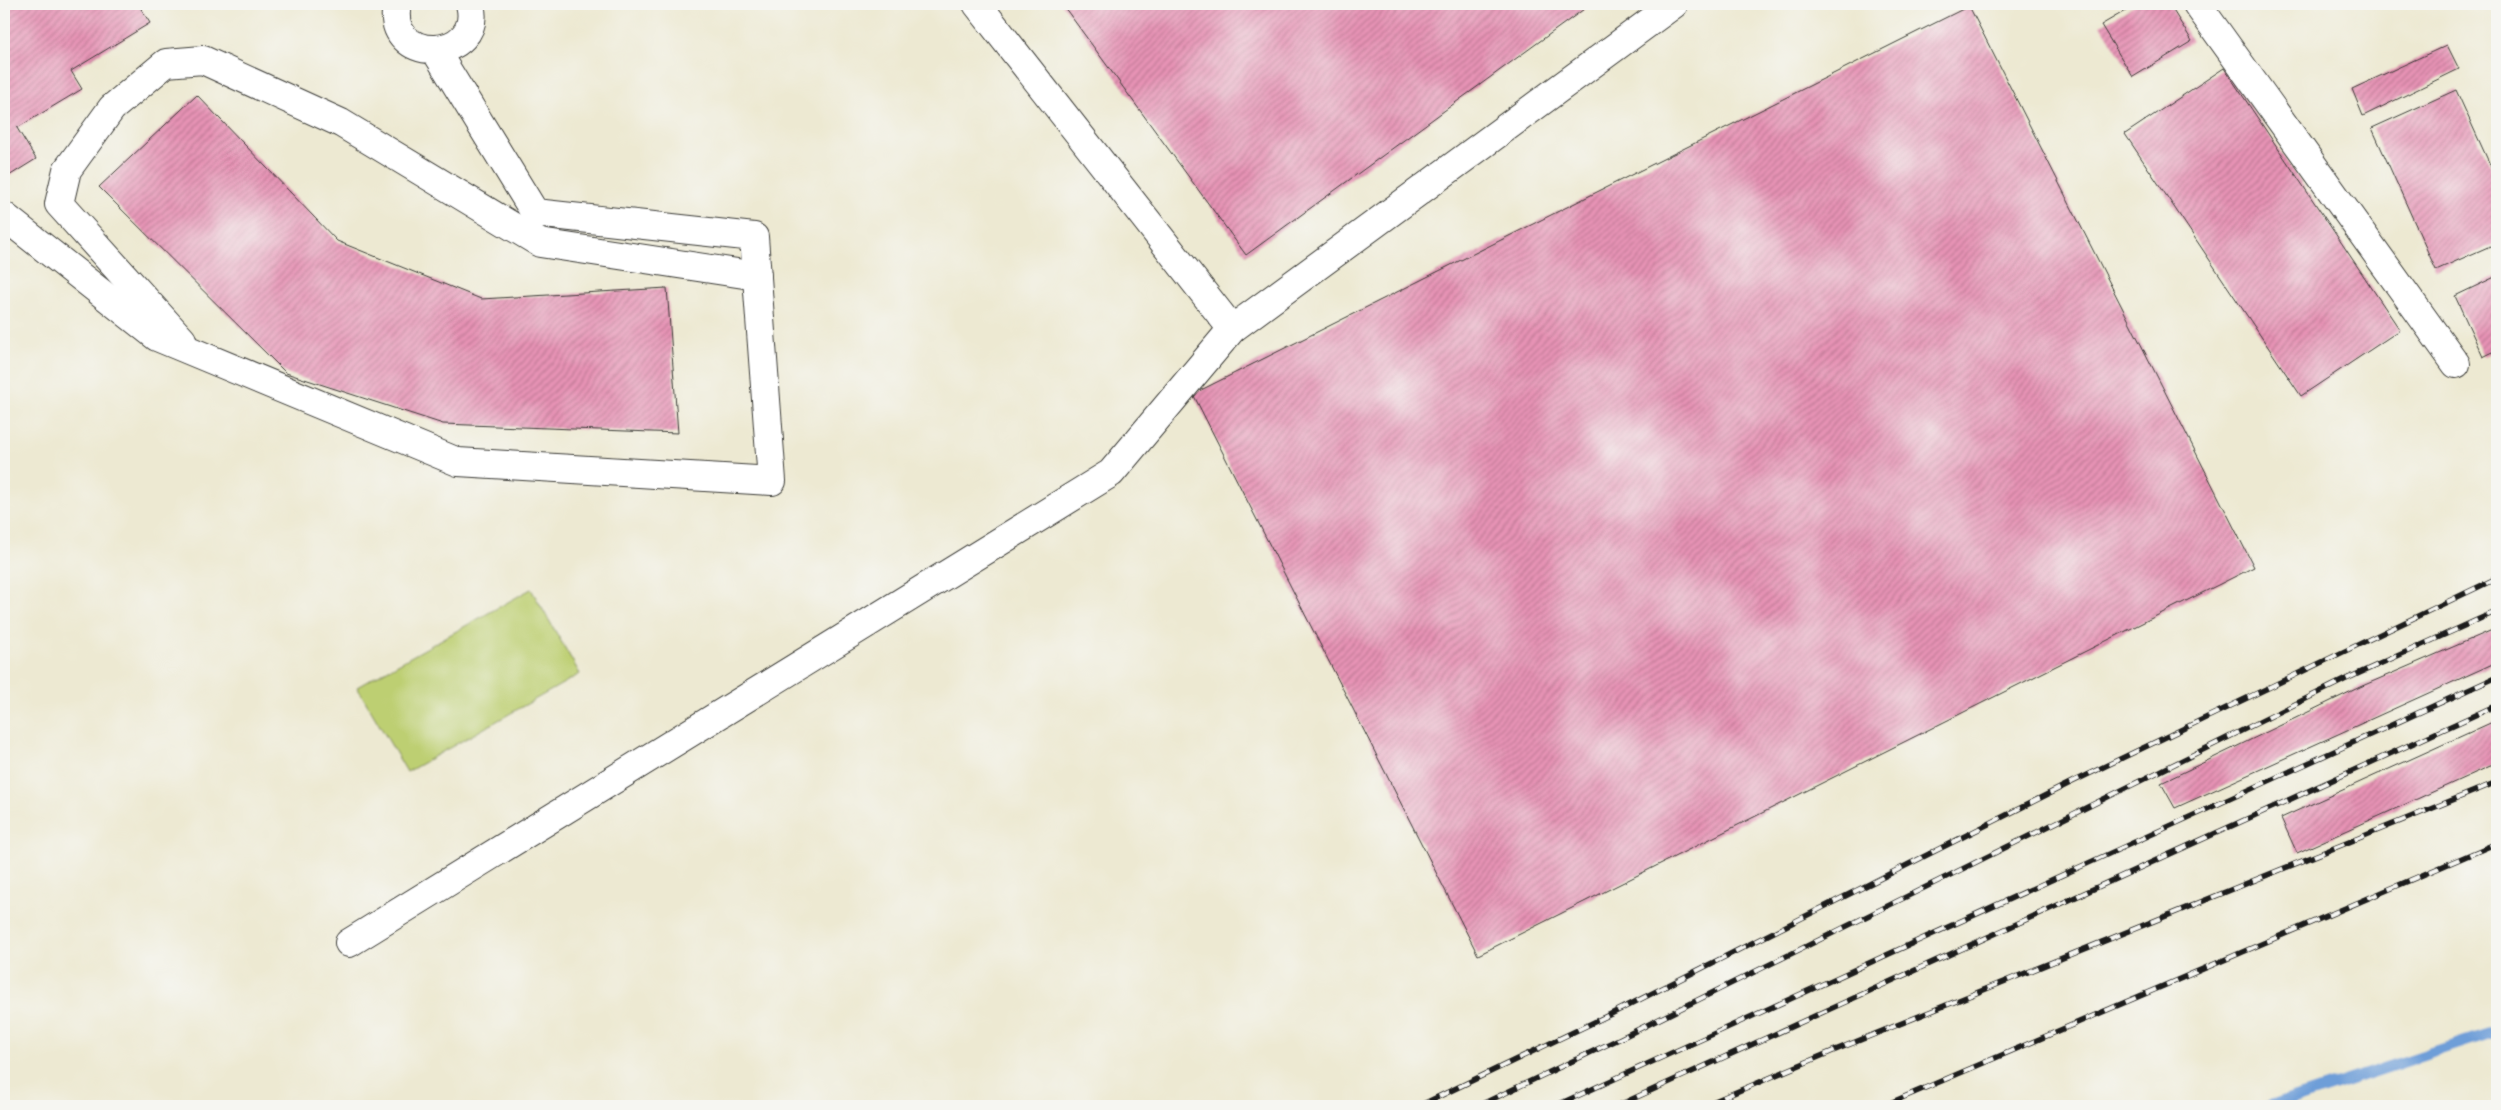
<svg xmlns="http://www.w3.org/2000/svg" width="2501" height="1110" font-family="'Comic Neue',sans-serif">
<defs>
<pattern id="building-hatch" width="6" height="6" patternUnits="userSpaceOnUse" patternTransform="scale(1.25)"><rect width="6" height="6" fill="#e793b5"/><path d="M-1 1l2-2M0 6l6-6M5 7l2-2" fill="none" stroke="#ba7792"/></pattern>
</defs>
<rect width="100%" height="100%" fill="#f6f6f2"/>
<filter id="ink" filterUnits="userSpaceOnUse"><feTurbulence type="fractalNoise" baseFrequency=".02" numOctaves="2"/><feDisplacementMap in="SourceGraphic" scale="10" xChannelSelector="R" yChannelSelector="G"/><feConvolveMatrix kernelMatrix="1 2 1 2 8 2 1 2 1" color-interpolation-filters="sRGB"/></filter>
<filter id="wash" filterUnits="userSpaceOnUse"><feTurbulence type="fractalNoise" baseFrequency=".0096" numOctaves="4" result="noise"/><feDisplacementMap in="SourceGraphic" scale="20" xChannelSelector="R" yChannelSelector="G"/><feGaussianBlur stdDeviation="1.12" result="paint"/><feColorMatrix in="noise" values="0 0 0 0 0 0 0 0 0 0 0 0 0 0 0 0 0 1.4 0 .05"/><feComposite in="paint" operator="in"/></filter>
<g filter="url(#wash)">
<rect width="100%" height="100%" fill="#ede9d2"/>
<path fill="#bdcf72" stroke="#6c7647" d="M531,589L580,674L407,772L357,687Z"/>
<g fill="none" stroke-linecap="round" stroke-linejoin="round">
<path stroke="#6e9ed8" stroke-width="11" d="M2271,1106L2497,1031"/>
</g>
<g id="blocks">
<g fill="url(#building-hatch)">
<path d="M4,4H78L80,6L84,4H138L150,23L71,71L82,89L17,128L36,159L4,179Z"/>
<path d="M1062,4H1591L1246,255Z"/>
<path d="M2137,4H2169L2192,41L2133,77L2101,25Z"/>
<path d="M1969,6L2254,567L1478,955L1193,394Z"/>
<path d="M2447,45L2459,69L2363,116L2352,89Z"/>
<path d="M2224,68L2400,330L2301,396L2125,134Z"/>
<path d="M2456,90L2497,180V243L2436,270L2372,128Z"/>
<path d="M197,95L337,241L481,299L667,288L678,433L443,424L286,373L99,187Z"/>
<path d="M2497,276V350L2483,357L2455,296Z"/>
<path d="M2497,628V662L2175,808L2161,783L2360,687Z"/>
<path d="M2497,720V763L2297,853L2281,818Z"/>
</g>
</g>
</g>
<g filter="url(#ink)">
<use href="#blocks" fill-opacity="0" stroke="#3b3b37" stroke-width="1"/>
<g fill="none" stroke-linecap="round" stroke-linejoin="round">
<defs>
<g id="minor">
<path d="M397,4C384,66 485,62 470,4"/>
<path d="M977,4L1232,329"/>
<path d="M2197,4L2456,364"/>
<path d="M4,216L157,337L458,462L772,481L754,237L535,213L435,50"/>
<path d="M182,340L59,204L67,170L112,108L166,63L203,60L341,123L540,243L757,276"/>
<path d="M349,943L1111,473L1232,329L1674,4"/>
</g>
</defs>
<use href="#minor" stroke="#3b3b37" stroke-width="30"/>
<use href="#minor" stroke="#fff" stroke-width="28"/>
<defs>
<g id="rail">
<path d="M1419,1106L1611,1014L2070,783L2497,578"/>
<path d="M1478,1106L1621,1038L2344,680L2497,611"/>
<path d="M1555,1106L2497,677"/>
<path d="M1617,1106L2497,705"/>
<path d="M1703,1106L1833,1051L2497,782"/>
<path d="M1883,1106L2497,843"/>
</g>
</defs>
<use href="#rail" stroke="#1c1c1c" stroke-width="5.5"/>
<use href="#rail" stroke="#f6f6f2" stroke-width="4" stroke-dasharray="11" stroke-linecap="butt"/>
</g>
</g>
<rect width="2501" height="1110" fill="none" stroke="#f6f6f2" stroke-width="20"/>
</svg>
